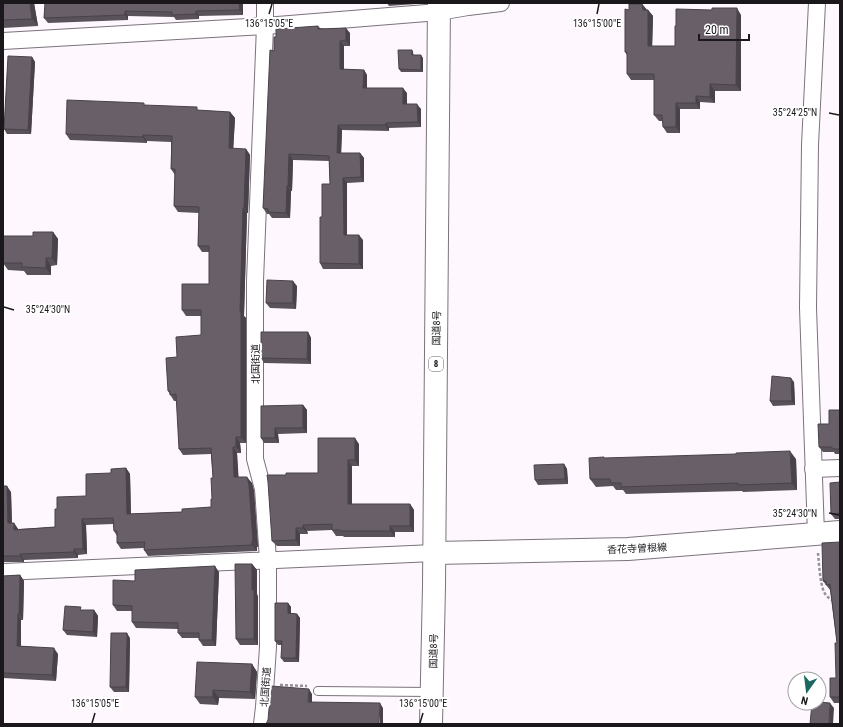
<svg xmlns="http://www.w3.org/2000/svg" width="843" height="727" font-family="'Roboto Condensed','Noto Sans JP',sans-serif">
<rect width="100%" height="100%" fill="#fef8fe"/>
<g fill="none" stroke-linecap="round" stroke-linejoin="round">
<defs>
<path id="service" d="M318,691L431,692"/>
<g id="minor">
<path d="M3,41L265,26L439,12L468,7L501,3"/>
<path d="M813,469L840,468"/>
<path d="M816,534L808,308L810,145L817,3"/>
<path d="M3,572L434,553"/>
<path d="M262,724L264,707L268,647V560L263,489L255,459V281L265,26V3"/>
</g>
<path id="secondary" d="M434,553L628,549L840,532"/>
<path id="trunk" d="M431,724L434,586L439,3"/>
</defs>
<use href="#service" stroke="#7b727c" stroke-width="10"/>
<use href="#minor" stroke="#7b727c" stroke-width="18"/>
<use href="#secondary" stroke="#7b727c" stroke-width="24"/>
<use href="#trunk" stroke="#7b727c" stroke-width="24"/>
<g stroke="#959196" stroke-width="2.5" stroke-dasharray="3 2" stroke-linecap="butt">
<path d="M818,553C819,563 820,583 824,592C827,598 834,602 840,603"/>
<path d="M280,685L307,686"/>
</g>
<use href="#service" stroke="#fff" stroke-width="8"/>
<use href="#minor" stroke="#fff" stroke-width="16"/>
<use href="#secondary" stroke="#fff" stroke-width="22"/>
<use href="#trunk" stroke="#fff" stroke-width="22"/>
</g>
<g fill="#59525a">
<path d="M3,3H34L38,26L3,28Z"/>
<path d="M45,3H243V15L199,16V19L176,20L174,17L128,16V20L48,23L44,18Z"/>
<path d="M387,3H416V4L389,6Z"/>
<path d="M642,4L647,10H648L653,16L652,46H675L741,15V91H715V103L700,102V109H680V133H667L663,127V121H659L654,115V80H631L627,74V55L625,52L629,10Z"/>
<path d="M318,26L320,28L350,33V46H344V69L364,70L367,75V88L407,93V104L421,109V127L389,128V131L342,130L341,153H360L364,158V182L347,183V235L363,240V269H323L320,263L322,217L330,184L329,161L293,160L292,191H291L290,218H272L269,214H267L263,208L274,51L276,37Z"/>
<path d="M412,50L413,52V55L423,58V72H401L399,69Z"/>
<path d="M32,57L35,62L31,134H7L4,129Z"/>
<path d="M145,106L199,111L230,112L235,118L233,149H246L250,155L248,213H247L244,316L246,318V443H240L241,453H237L238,477L252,483L254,491L258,547H257V551L148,556L144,550V548L121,549L117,543V536L114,531L113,524L86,525L87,554L78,555V558L24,560V562H3V486L11,492L12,523H14L18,529L55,527L57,509L86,496L111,473L126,468L130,474L131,514L182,512L211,507L212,499L213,478L211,454L183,455L179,449L177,401H174L168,391L177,357L201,335V316H186L182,310L209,284V252H202L198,246L199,213L178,212L174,206L175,175L171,169V142L147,141V143L70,140L66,134Z"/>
<path d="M53,232L58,239L57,265L51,266V275H27L24,271L8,270L3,263L33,236Z"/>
<path d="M297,286L296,309L270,308L266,303Z"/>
<path d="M308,332L311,338V364L264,363L261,358Z"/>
<path d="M794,382L795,405L773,406L770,401Z"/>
<path d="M303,405L307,410V433L278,434L279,443H264L261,438Z"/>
<path d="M840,410V454H835L834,452H823L819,447L829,424Z"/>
<path d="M359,444V466H352V504H410L414,510V532H395V537H344L343,536H336L332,530L307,531L308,534H300V546H277L272,541L286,475L318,473Z"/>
<path d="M604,458L796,459L797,490L743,492L742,491L626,494L623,490H616L613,486L596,487L590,479Z"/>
<path d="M564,464L567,469L568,484L538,485L535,480Z"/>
<path d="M840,482V519H835L831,514Z"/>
<path d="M840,542V703H834L830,697L836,678L837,643L830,590L823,581Z"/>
<path d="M252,564L257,570V594L258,597V645H240L236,639Z"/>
<path d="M219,572L216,646H203L199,640V638H182L178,633V629L136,628L132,622V611H117L113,605L135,581Z"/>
<path d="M20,575L24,581L23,620H21V646L58,654L56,681L3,678V576Z"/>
<path d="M288,603L291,607V613L297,614L300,618L299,662H284L281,658L282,645H278L275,641Z"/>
<path d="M82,610H94L98,616L97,637L67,635L63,630Z"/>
<path d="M130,638L129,692H114L110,687Z"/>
<path d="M252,664L257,672L255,699L219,698L218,705L200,704L195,697Z"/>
</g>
<g fill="#49424a">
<path d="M30,3H34L38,26L32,19Z"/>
<path d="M239,3H243V15L240,10Z"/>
<path d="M642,4L647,10H643Z"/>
<path d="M737,8L741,15V91L736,85Z"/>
<path d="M648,10L653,16L652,52L648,46Z"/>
<path d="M125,11L128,16V20L125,15Z"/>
<path d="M196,11L199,16V19L196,14Z"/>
<path d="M346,28L350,33V46L346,40Z"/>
<path d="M340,41L344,46V74L340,69Z"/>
<path d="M412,50L413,52L414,58L412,55Z"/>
<path d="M421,55L423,58V72L421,70Z"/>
<path d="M32,57L35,62L31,134L28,130Z"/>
<path d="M364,70L367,75V93L363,88Z"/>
<path d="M710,84L715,91V103L710,97Z"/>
<path d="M403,88L407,93V110L403,104Z"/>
<path d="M696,96L700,102V109L696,103Z"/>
<path d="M676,103L680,109V133L676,127Z"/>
<path d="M417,104L421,109V127L418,122Z"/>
<path d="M230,112L235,118L233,154L229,148Z"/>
<path d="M386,123L389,128V131L385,125Z"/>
<path d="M338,125L342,130L341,158L337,153Z"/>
<path d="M143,135L147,141V143L143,137Z"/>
<path d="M246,149L250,155L248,213L244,208Z"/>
<path d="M360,153L364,158V182L361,177Z"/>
<path d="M289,154L293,160L292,191L288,186Z"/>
<path d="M343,178L347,183V240L344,235Z"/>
<path d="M287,186L291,191L290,218L286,213Z"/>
<path d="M243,208L247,213L244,316L246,318V443L241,437L240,312Z"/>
<path d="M53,232L58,239L57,265L52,258Z"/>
<path d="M359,235L363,240V269L359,264Z"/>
<path d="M46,258L51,266V275L46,268Z"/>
<path d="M293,281L297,286L296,309L293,303Z"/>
<path d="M308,332L311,338V364L307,359Z"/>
<path d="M791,378L794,382L795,405L792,401Z"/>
<path d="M303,405L307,410V433L303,428Z"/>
<path d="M275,428L278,434L279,443L275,438Z"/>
<path d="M236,437L240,443L241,453L236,447Z"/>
<path d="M355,438L359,444V466L355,460Z"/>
<path d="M233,447L237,453L239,483L234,477Z"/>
<path d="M790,451L796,459L797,490L792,483Z"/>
<path d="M348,460L352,466V510L348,504Z"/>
<path d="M564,464L567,469L568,484L565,479Z"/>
<path d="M126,468L130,474L131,520L127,514Z"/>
<path d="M247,477L252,483L254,491L258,547L253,541Z"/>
<path d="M7,486L11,492L12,529L8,523Z"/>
<path d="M410,504L414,510V532L410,526Z"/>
<path d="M82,519L86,525L87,554L83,549Z"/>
<path d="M14,523L18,529V536L14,530Z"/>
<path d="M303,525L307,531L308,534L303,528Z"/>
<path d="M390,526L395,532V537L390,531Z"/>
<path d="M296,528L300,534V546L296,540Z"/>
<path d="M252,541L257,547V551L252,545Z"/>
<path d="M74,549L78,555V558L74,552Z"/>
<path d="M20,554L24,560V562L20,556Z"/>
<path d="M252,564L257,570V594L258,597V645L254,639L252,590Z"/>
<path d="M215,566L219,572L216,646L212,640Z"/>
<path d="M20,575L24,581L23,620L19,614Z"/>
<path d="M288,603L291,607V617L288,613Z"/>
<path d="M94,610L98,616L97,637L93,632Z"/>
<path d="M18,614L21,620V652L17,646Z"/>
<path d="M297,614L300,618L299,662L296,658Z"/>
<path d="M127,633L130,638L129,692L126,687Z"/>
<path d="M54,648L58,654L56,681L52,675Z"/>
<path d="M252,664L257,672L255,699L250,692Z"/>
<path d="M309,689L312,694V707L308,702Z"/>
<path d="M213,690L219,698L218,705L213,697Z"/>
<path d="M380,703L383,708V724H380Z"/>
<path d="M830,703L834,708L833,724H829Z"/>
</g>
<g fill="#685f69" stroke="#49424a">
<path d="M3,3H30L32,19L3,20Z"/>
<path d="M45,3H239L240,10L196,11V14L172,15V12L125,11V15L44,18Z"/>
<path d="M629,4H642L643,10H648V46H675V26H676V9L712,10V8H737L736,85L710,84V97L696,96V103H676V127H663L662,115H654V74H627V52H625V9L629,10Z"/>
<path d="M318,26V29L346,28V40L340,41V69L364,70L363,88H403V104H417L418,122L386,123L385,125H338L337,153H360L361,177L343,178L344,235H359V264L320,263V217H322V184H330L329,156L289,154L288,186H287L286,213L268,212V209L263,208L270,50L274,51V37H276V29Z"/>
<path d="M398,50H412V55H421V70L399,69Z"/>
<path d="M8,56L32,57L28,130L4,129Z"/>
<path d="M67,100L144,103V105L197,107V110L230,112L229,148L246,149L244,208H243L240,312H241V437H236V447H233L234,477H247L249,485L253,541H252V545L144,550L145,542L117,543V531H114L113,518L82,519L83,549H74V552L20,554V556H3V486H7L8,523H14V530L55,527V509H57V497L86,496V474L111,473V469L126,468L127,514L182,512V509L211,507V499H212L211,478H213L211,448L179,449L176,394L170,395V391H168L166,358L177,357L176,337L201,335V310H182V284H209V246H198L199,207L174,206L175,169H171L172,136L143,135V137L66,134Z"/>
<path d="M33,232H53L52,258H46V268L22,267V263H3V236H33Z"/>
<path d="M267,280L293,281V303H266Z"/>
<path d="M261,332H308L307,359L261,358Z"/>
<path d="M772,376L791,378L792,401H770Z"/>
<path d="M303,405V428H275V438H261V406Z"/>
<path d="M829,410H840V449H832V447H819L818,424H829Z"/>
<path d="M318,438H355V460H348V504H410V526H390V531H340V530H332V524L303,525V528H296V540L272,541L268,482L267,475H286V473H318Z"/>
<path d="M790,451L792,483L738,485V483L621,487V483H611L610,479H590L589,458L604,457V458L736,454V453Z"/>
<path d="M564,464L565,479L535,480L534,465Z"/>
<path d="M840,482V513L831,514L830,483Z"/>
<path d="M840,542V697H830V678H836L835,643H837L830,584L826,585V581H823L822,543Z"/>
<path d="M235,564H252V590H254V639H236Z"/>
<path d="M215,566L212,640H199V633H178V623L132,622V606L113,605V580L135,581V570Z"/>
<path d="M20,575L19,614H18L17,646L54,648L52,675L3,673V576Z"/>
<path d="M275,603H288V613L297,614L296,658H281L282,641H275Z"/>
<path d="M65,606L81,607L80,610H94L93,632L63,630Z"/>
<path d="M111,633H127L126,687H110Z"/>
<path d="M197,662L252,664L250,692L213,690V697H195Z"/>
<path d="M271,686L309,689L308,702L380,703L379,724H391H266L268,720Z"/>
<path d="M819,702L830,703L829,724H810L812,703H819Z"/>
</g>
<path fill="none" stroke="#1b181c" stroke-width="1.5" d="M269,14L272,4M597,14L599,4M829,113L839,115M4,307L14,310M829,513L839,515M92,723L95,713M420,723L423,713"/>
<g text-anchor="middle" stroke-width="4" stroke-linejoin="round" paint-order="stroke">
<rect fill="#fff" stroke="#5f5d60" stroke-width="1" x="429" y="357" width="14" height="14" rx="3"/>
<g font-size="9" font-weight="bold" fill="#1b181c">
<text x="436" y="367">8</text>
</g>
<g font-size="10" fill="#1b181c" stroke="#fff">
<text transform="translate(436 328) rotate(-89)" y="4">国道8号</text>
<text transform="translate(255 364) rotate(-90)" y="4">北国街道</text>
<text transform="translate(637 548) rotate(-3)" y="4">香花寺曽根線</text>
<text transform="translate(433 651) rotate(-89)" y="4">国道8号</text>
<text transform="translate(265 687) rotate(-86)" y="4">北国街道</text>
</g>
</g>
<g font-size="10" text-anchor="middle" fill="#1b181c" stroke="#fff" stroke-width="4" stroke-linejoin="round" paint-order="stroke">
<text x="269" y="27">136°15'05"E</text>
<text x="597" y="27">136°15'00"E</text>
<text x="795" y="116">35°24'25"N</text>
<text x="48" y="313">35°24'30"N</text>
<text x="795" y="517">35°24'30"N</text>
<text x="95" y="707">136°15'05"E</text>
<text x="423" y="707">136°15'00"E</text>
</g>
<rect width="843" height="727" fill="none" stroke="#1b181c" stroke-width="8"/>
<g transform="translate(807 691) rotate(194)"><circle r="19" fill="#ffffff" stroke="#a4a3a4"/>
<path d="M0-3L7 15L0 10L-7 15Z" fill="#1b6761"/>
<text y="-6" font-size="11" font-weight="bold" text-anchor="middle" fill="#1b181c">N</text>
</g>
<path d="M699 34v6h50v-6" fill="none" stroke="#1b181c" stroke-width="2"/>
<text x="705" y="34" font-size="12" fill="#1b181c" stroke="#ffffff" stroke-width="3" paint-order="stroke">20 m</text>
</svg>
